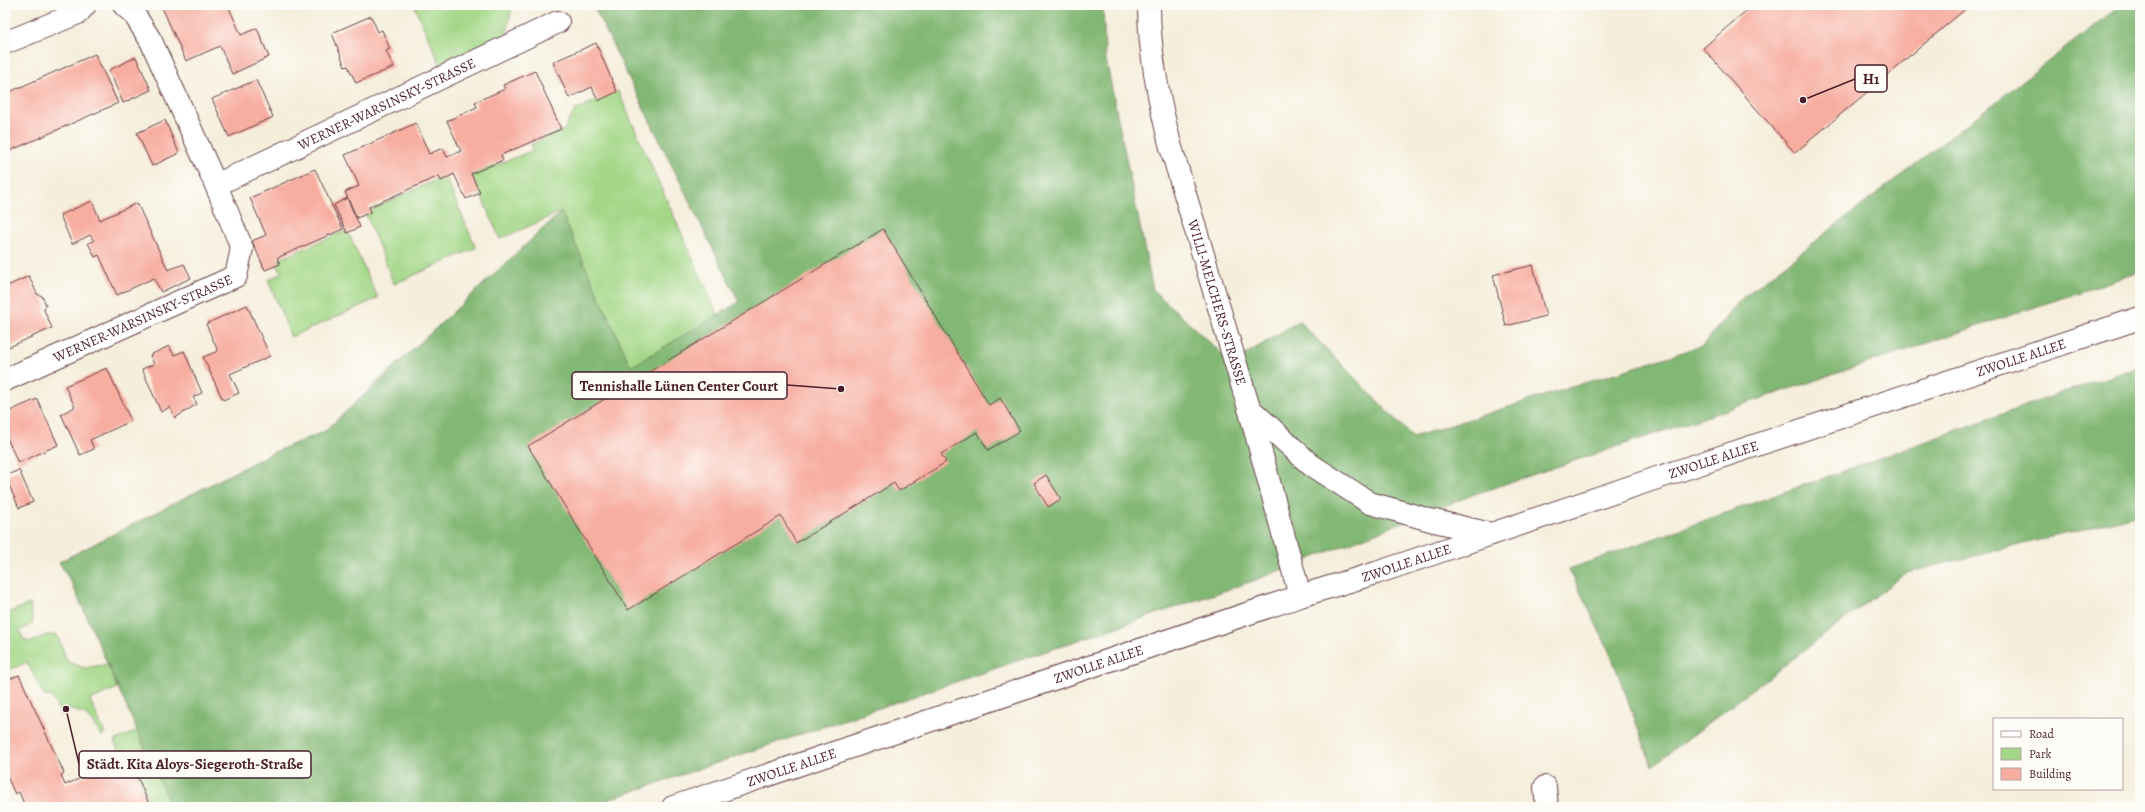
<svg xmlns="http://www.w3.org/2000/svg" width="2145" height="812" font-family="Alegreya,serif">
<rect width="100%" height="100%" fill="#fdfcf7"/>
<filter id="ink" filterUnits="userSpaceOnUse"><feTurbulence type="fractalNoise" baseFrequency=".025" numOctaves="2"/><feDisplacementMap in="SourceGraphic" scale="8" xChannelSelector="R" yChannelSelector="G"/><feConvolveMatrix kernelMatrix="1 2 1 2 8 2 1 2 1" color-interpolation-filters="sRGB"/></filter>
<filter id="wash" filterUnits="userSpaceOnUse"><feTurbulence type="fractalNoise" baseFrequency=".012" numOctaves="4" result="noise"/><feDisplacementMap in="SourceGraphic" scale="16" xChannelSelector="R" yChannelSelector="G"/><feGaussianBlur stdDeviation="0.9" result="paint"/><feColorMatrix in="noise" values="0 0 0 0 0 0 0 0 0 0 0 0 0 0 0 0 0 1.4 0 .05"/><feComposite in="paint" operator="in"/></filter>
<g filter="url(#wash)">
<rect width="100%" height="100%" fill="#f5eedb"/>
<g fill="#a3d787" stroke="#767b59">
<path d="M414,5H512L507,34L440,64Z"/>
<path d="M618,91L718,315L631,367L561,212L500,239L472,175L533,150L531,144L564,130L575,110Z"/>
<path d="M445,176L476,248L394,284L365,212Z"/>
<path d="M347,230L378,298L291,337L268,280L281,273L275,261Z"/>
<path d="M30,604L33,623L20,631L24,640L31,642L46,635H57L68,662L85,668L108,664L117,688L90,700L105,734L101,736C90,718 88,713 67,709L62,715L51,696H44L27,662L5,672V614Z"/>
<path d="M137,731L171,807H142L149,803L129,757L123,760L114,741Z"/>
</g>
<g fill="#82b874" stroke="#666c50">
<path d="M593,5H1103L1105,55L1153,290L1232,363L1299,321L1413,437L1702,346L1741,299L2121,5H2140V272L1475,494L1253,581L587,807H171L72,584L59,562L272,453L325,431L561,212L631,367L739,302Z"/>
<path d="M2140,367V515L1906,573L1652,766L1611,655L1569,569L2061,393Z"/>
</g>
<g id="blocks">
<g fill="#f7ada0">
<path d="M161,5H228L241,35L257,28L269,57L232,74L220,46L186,61Z"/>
<path d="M1743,5H1970L1795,153L1703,48L1747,10Z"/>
<path d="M371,16L378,32L382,30L390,49L386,51L394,67L356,83L348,66L345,67L332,33Z"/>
<path d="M596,43L617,92L598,101L592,87L569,98L553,62Z"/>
<path d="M95,54L118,103L5,153V94Z"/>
<path d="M136,57L151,90L123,103L109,70Z"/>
<path d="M535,71L561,129L501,155L503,160L471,174L480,193L466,199L454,174L441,181L439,176L369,207L371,212L357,218L345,192L359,186L345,155L416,123L429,154L443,148L447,157L461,151L447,121L477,107L475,102L505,89L503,85Z"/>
<path d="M256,80L273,117L229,137L212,99Z"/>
<path d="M165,120L179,153L152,166L137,133Z"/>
<path d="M315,169L343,229L277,258L280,264L265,270L252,241L266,235L250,198Z"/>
<path d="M347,198L360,227L347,233L334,205Z"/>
<path d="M92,201L100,220L137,203L168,270L184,264L191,278L161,292L154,278L117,295L99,255L95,257L88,243L94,241L90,235L72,244L60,215Z"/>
<path d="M883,229L989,405L1000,398L1020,431L988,450L977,432L941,454L946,462L899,491L894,483L796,543L781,516L628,610L528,446Z"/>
<path d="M1533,265L1546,316L1506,326L1493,275Z"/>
<path d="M29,276L37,294L42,296L46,305L44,310L52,328L9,347L5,338V287Z"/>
<path d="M247,305L270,356L230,374L239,393L223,400L203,357L218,351L206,324Z"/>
<path d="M169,346L174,355L184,351L202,393L193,397L197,404L175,418L170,407L161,412L142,369L154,364L150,355Z"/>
<path d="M107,368L131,421L90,440L94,449L80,455L61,414L75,407L65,386Z"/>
<path d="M37,399L58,445L18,463L5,433V413Z"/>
<path d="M19,470L33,502L19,508L5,476Z"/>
<path d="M1046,475L1061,499L1048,507L1034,483Z"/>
<path d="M19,675L64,773L61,775L65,785L129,757L149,804L142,807H17L24,804L19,792L15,794L5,772V681Z"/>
</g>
</g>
</g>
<g filter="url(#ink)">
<use href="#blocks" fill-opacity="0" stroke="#643e45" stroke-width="1"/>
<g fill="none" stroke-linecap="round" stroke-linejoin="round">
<defs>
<g id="minor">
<path id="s1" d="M1149,5C1149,53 1159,99 1170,144L1249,408L1300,596"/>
<path d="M5,43L78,13L85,5"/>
<path id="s2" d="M216,185L558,22"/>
<path id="s3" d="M5,380L236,276L242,248L216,185L151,41L134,14L124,5"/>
<path d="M1249,408L1311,465L1370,503L1430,520L1491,534"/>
<path d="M1545,787L1547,807"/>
</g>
<g id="tertiary">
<path id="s4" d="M673,807L1300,596L1376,573L1654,479L2140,318"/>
</g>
</defs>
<use href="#minor" stroke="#643e45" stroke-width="24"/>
<use href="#tertiary" stroke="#643e45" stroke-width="24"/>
<use href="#minor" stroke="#fff" stroke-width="22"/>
<use href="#tertiary" stroke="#fff" stroke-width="22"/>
</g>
</g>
<g text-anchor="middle" stroke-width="3" stroke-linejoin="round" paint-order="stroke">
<g font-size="14" fill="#4a1f2b" stroke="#fdfcf7">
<text dy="5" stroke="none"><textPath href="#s2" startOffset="189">WERNER-WARSINSKY-STRASSE</textPath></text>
<text dy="5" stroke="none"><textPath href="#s1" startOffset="306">WILLI-MELCHERS-STRASSE</textPath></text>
<text dy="5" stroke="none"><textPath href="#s3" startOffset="151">WERNER-WARSINSKY-STRASSE</textPath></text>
<text dy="5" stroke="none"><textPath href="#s4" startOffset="1421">ZWOLLE ALLEE</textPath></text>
<text dy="5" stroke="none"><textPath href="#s4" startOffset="1097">ZWOLLE ALLEE</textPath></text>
<text dy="5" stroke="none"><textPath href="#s4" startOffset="773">ZWOLLE ALLEE</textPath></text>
<text dy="5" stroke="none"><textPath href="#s4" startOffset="449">ZWOLLE ALLEE</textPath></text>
<text dy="5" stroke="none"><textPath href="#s4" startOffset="125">ZWOLLE ALLEE</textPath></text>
</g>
</g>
<path fill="none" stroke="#4a1f2b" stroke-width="1.5" d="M1803 100L1855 79M841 389L787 385M66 709L79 764"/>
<g fill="#4a1f2b" stroke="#fdfcf7" stroke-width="1.5">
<circle cx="1803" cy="100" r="4"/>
<circle cx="841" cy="389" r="4"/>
<circle cx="66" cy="709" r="4"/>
</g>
<g fill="#fdfcf7" stroke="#4a1f2b" stroke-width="1.5">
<rect x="1855" y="65" width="32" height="27" rx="4"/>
<rect x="572" y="372" width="215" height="27" rx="4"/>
<rect x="79" y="751" width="232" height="27" rx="4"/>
</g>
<g font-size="15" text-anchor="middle" font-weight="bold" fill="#4a1f2b">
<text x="1871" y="84">H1</text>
<text x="679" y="391">Tennishalle Lünen Center Court</text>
<text x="195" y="769">Städt. Kita Aloys-Siegeroth-Straße</text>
</g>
<rect width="2145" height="812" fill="none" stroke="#fdfcf7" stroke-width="20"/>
<rect x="1993" y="718" width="130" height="72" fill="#fdfcf7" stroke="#b5a4a5"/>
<rect x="2001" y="731" width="20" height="6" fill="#ffffff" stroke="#b5a4a5"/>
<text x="2029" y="738" font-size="12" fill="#4a1f2b">Road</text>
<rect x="2001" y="748" width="20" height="12" fill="#a3d787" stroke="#b5a4a5"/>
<text x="2029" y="758" font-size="12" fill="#4a1f2b">Park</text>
<rect x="2001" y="768" width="20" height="12" fill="#f7ada0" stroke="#b5a4a5"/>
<text x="2029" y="778" font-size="12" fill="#4a1f2b">Building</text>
</svg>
